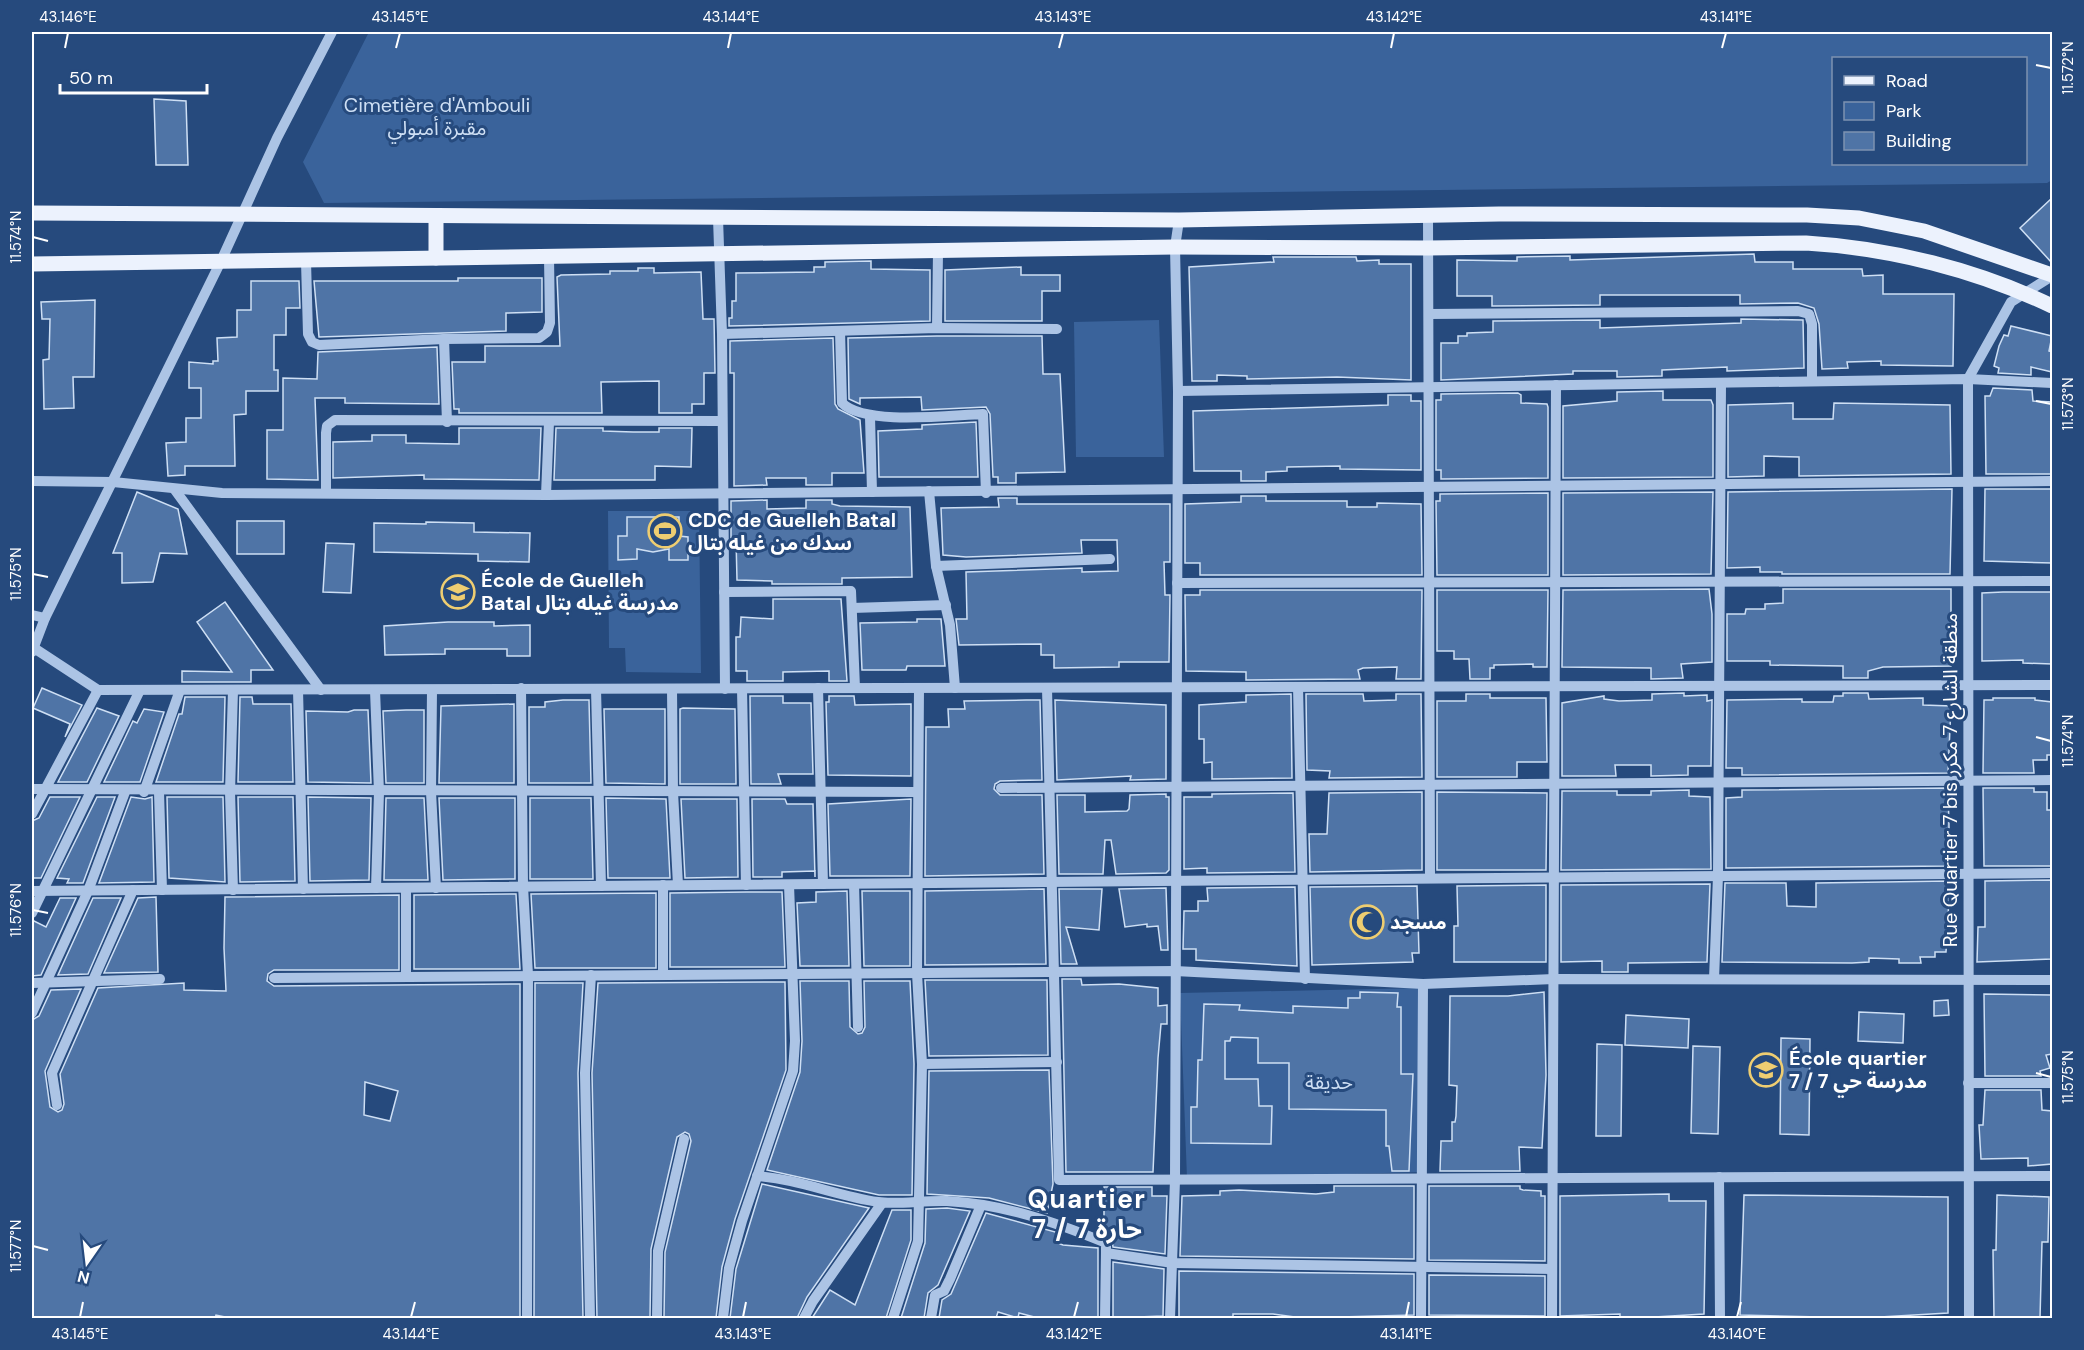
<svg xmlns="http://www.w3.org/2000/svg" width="2084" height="1350" font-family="'DM Sans','Noto Sans Arabic',sans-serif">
<rect width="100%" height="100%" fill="#264a7d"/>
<g fill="#3a639b" fill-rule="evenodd">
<path d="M369,32H2052V180L2047,183L324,203L303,162ZM1834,58H2026V164H1834Z"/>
<path d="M1159,320L1164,457H1076L1074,322Z"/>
<path d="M608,511H699L701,673L626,672L625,648H609Z"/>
<path d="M1423,988L1422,1172L1187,1178L1180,993Z"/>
</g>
<g fill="#4f74a6" stroke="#cedff4" stroke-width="1.5" fill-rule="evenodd">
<path d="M154,99L186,101L188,165H156Z"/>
<path d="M2052,198V263L2020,228Z"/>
<path d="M1754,254L1755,262H1793V269H1862L1863,276L1883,275V294H1954L1953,366L1881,365V361L1847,362L1848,368L1822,369L1819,324L1814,308L1798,303L1740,304V295H1600V305L1492,306V296H1457V260L1517,261V257L1570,256V260Z"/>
<path d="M1273,257H1356L1357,261L1379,260V264H1411V380L1337,377L1247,379V376L1217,375V381H1192L1189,267L1274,262Z"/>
<path d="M871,261V269L930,270V321L729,326V318H732V301H736V273L814,272V267H825V262Z"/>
<path d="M1021,267V275H1060V291H1042V321H945V270Z"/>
<path d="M638,268H654V273L701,272L703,319H714L715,373H704V404H692V413H659V381L601,382L602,413H459V409H454L452,362H485V346H560L557,277L561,275L610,274V271H638Z"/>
<path d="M458,278H542V312L506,313V331L319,337L314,281H458Z"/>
<path d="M251,281H299L300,308H286V335H274V370H278V391H246V414L234,415L235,466H185V475L168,476L166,443L186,442V418H201V388H189V362L213,364V361H218L217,338L237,337V310H251Z"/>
<path d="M95,300L94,377H73L74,408L44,409L43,360L49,359L50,319H42L41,302Z"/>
<path d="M1741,319L1803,320L1804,368L1727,371V367L1662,370V376L1617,377V371H1573V374L1441,380V343H1458V336H1467V333L1493,332V321L1600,320V328L1741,323Z"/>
<path d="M2011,326L2052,336L2049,351L2052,352V372L2031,367V375L1998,373L1999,368L1994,366L1999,346L2004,335L2008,336Z"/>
<path d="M937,336H1042L1043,374H1060L1065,472L1016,473V483H998V477H993L990,414L986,407L922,410L921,397L860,398V404L849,399L848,338Z"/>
<path d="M833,338L835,404L838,409L860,420L864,473H832V485H806V478H766L767,485L734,486V373H730V341Z"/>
<path d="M437,347L439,404L345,403V398H315L318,480L267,479V430H283V378L317,379L318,352Z"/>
<path d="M1993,388L2032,390L2033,401L2052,402V474H1986L1985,396H1990Z"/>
<path d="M1663,391V400H1711L1713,405V477L1563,478V406L1617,401V392Z"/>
<path d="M1518,393L1521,395V403L1547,404L1548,407V478L1441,479V470H1436V400H1441V394Z"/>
<path d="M1388,395H1411V401H1421V470L1340,469V466L1287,467V471L1266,472V481H1241V471H1194L1193,411L1388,405Z"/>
<path d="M1793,403V419H1833L1834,403L1950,405L1951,474L1799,476V457L1764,456V476L1728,477V405Z"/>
<path d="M976,422L978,477H879L878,431L922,429V425Z"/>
<path d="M459,428H541L539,480L424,479V475L333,478V442L372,441V435H406V443L459,444Z"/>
<path d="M556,428H603V431L633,432H659V428H692L691,467L655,466V480H554Z"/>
<path d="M1952,489L1950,574H1782V572H1760V567L1727,568L1728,492Z"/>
<path d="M2052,489V563L1984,561L1985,489Z"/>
<path d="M137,492L178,509L187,554L160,553L153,582L122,583V553H113Z"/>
<path d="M1713,492L1711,574L1563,575V493Z"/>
<path d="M1548,493V575H1437L1436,501H1440V494Z"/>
<path d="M1241,496H1266V501H1347V507H1377V503L1421,504L1422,575H1200V563H1185V504L1241,502Z"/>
<path d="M998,498H1017V504H1170V562H1164L1165,595H1170L1169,662H1119V667L1054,668V655H1041V644L959,645L956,619H967L966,572L1082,568V572L1118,571L1117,540H1081L1082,553L966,557L943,555L941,508L999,507Z"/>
<path d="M767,500V509L806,508V500H832V504L840,506L910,507L912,577L842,578V584H772V581L737,580L736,539H731V501Z"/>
<path d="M627,517H679V536L688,537V560H669V549L653,552L637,549V559L618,560V536H627Z"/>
<rect x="237" y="521" width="47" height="33"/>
<path d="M426,522L474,523V532L530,533L529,562L478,561V554L374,552V523L426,524Z"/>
<path d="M326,543L354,544L351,593L323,592Z"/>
<path d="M1709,589L1712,614V662L1681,664L1683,678L1651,679V668L1562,667L1563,590Z"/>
<path d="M1783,589H1951V666L1883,667L1868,671V678H1843V666L1770,665V661H1727V614H1745L1746,609H1765V604L1783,603Z"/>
<path d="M1200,590H1422L1421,679H1396L1397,667L1363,668L1358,670L1360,679L1246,680V672L1186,671L1185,595H1200Z"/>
<path d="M1437,590H1548L1547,667H1533V664L1494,665V668H1490V679H1470L1469,659H1454V651H1437Z"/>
<path d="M2003,592H2052V664L2023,663V660L1982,661V593Z"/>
<path d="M773,599H841L847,681H829V671L783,672V681H747V671H736V637H740L741,617L773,619Z"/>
<path d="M225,602L273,670H251V682H182V671L232,672L197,622Z"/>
<path d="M917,619H941L945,666H907L906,670H862L860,623L917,622Z"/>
<path d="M448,622H494V626L530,625V656H507V649H445V654L385,655L384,626Z"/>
<path d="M42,688L82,705L65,737L70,724L33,708Z"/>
<path d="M1684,693V696L1707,695V701L1712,700L1711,766H1688V775L1651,776V765H1615L1616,776H1562V703L1604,696V699L1619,701L1652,700V694Z"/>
<path d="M1843,693H1868L1869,699L1923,698V705L1951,706L1948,773L1742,775V768H1726L1727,700L1802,699V702H1833L1834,696H1843Z"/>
<path d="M1291,694L1292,778L1212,779V762L1204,763V739H1199V705L1246,702V695Z"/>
<path d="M1306,694H1363L1364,701L1396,700V694H1421L1422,777L1329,778L1330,771L1307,770Z"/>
<path d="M1466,694H1490V698H1546L1547,762H1517V777H1437V701H1466Z"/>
<path d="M750,696H783V703H811L813,774H778L781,784H751Z"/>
<path d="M829,696H854L855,705L911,704V776L828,775L826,702H829Z"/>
<path d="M185,697H225L223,782H156L179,714H182Z"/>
<path d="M240,697H252L253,704H291L293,782H238Z"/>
<path d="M1993,698H2035V700L2052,702V755H2047V760H2033L2034,773H1983L1984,700H1993Z"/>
<path d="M563,700H589L591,783H529V707H545V702Z"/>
<path d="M1026,700H1040L1042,780L1000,781L995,784L994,789L1000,795H1042L1044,874L925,876L926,727H949L948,709H965L964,701Z"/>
<path d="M1055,700L1166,705V779L1130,780L1131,776L1057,780Z"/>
<path d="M514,704V783H439L441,706Z"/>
<path d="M97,708L119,716L87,782H58Z"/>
<path d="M683,708L735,709L736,784H680V709Z"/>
<path d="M144,709L164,712L140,782H104L133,721L137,723Z"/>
<path d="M604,709H665V784L606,783Z"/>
<path d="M354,710H368L371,783L308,782L306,711L348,712Z"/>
<path d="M406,710H424V783H386L383,711Z"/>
<path d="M1948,788L1950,866L1726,868V798L1742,797V790Z"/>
<path d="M1983,788H2034V792H2047V810H2052V866H1984Z"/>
<path d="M1689,790V796L1710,797L1711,869L1561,870L1562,791H1617V795H1651V791Z"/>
<path d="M1422,792V870L1310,872L1309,834H1327L1329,793Z"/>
<path d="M1437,792L1547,793L1546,870H1437Z"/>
<path d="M1293,793L1295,872L1207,873V868L1184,869V797H1212V794Z"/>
<path d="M1166,794V797H1169V870L1166,873L1116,874L1111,840H1105L1103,874H1059L1057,795H1085V812L1127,811L1129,809L1130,795Z"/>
<path d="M50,797H80L41,878H32V821L39,818Z"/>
<path d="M97,797H115L83,883H67L69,879L57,878Z"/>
<path d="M131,797L145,799L152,797L154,882L99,883Z"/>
<path d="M167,797H223L225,882L169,878Z"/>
<path d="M238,797H293L295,881L240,882Z"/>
<path d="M308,797L371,798L369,880L310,881Z"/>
<path d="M386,798H424L428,880H384Z"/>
<path d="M439,798H515V879L443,880Z"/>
<path d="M530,798H591L593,879H530Z"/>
<path d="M606,798L666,799L670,878H608Z"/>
<path d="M681,799H737L738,877L685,878Z"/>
<path d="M752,799H785L787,804H813L815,877V871L782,872V877H753Z"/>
<path d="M911,799L910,876H830L828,804Z"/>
<path d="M2052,880V959L1977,962L1978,927H1985V881Z"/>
<path d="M1950,881L1946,952H1935V957H1920L1921,963H1899V959L1869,958V962L1852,963L1722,962L1725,883H1786L1787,906L1816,907V883Z"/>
<path d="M1710,884L1707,962L1628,963V972H1602V961L1561,962V885Z"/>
<path d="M1546,885V962H1454V926H1458L1457,886Z"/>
<path d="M1417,886L1419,953H1412L1413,962L1312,965L1310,887Z"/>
<path d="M1295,887L1297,966L1196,960V949H1183L1184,911H1198V901H1208L1207,888Z"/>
<path d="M1166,888L1168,950H1161L1158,926L1147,927V924L1125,927L1119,889Z"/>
<path d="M1044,889L1046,964L925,965V891Z"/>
<path d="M1059,889H1102L1099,930L1066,927L1077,964H1061Z"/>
<path d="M847,891L849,966H800L797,903L816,902V892Z"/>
<path d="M862,891H910V966H864Z"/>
<path d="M747,892H782L785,967H670V893Z"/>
<path d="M656,893V968H535L531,894Z"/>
<path d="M516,894L520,969H414V895Z"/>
<path d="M399,895V970H274L268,974L267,981L274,986L520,984V1318H230L216,1315L215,1318H32V1020L39,1016L51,990L81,989L45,1071L50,1107L58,1112L62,1110L64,1104L60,1074L98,988L184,983V990L226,991L224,948L225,897ZM365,1082L398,1091L390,1121L364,1115Z"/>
<path d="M156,897L158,972L104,973L138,898Z"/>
<path d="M60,898H76L41,975L32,976V920L46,927Z"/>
<path d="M93,898H121L88,974L58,975Z"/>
<path d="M1062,979H1081L1082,985L1119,984L1158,988V1006L1167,1005V1024H1161L1158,1058L1153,1172H1066Z"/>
<path d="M925,980H1047L1048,1055L929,1056Z"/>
<path d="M800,981H849L850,1027L858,1034L862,1033L865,1027L864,981H910L914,1064L912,1195H879L767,1170L800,1072L802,1041Z"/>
<path d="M785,982L786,1070L735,1219L722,1267L716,1318H664L665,1252L691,1141L689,1134L685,1132L677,1137L651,1249L650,1318H597L592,1073L598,983Z"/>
<path d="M535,983H583L578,1073L583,1318H534Z"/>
<path d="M1360,992L1398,993L1397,1007H1401V1074H1413L1409,1171H1392L1389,1146H1386V1110L1289,1109V1063H1258V1038L1231,1037L1230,1041H1225V1079H1258L1259,1106H1272L1271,1144L1191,1143V1107H1197L1198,1060H1202L1204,1004L1240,1005L1239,1010L1293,1013V1006L1348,1008V998H1360Z"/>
<path d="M1544,992L1546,1075L1542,1148L1519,1147L1520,1171H1440L1441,1141H1452V1122H1455L1456,1116L1457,1086L1449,1085L1450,996H1508Z"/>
<path d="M1984,994L2052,995V1054L2046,1055L2050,1068L2040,1071L2041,1076H1985Z"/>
<path d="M1948,1000L1949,1015L1934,1016V1001Z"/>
<path d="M1859,1012L1904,1014L1903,1043L1858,1041Z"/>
<path d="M1626,1015L1689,1019L1688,1048L1625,1045Z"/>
<path d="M1781,1038L1810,1039L1809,1135L1780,1134Z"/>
<path d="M1597,1044L1622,1045L1621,1136H1596Z"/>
<path d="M1693,1046L1720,1047L1718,1134L1691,1133Z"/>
<path d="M1049,1070L1053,1184L1047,1213L989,1198L927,1194L929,1071Z"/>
<path d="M1985,1090H2041L2042,1110L2052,1111V1164L2028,1166V1158L1981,1159L1979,1125H1983Z"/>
<path d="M762,1184L869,1208L807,1297L797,1318H730L736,1269Z"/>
<path d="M1334,1186H1414V1259L1180,1256L1182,1196L1220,1195V1191L1239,1190L1316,1194L1334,1192Z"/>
<path d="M1429,1186H1520V1189L1523,1190L1541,1191V1196H1545V1261L1429,1260Z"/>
<path d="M1104,1187H1152V1196H1167L1165,1254L1113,1247L1112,1238L1104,1234Z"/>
<path d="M1669,1194V1201H1706L1704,1314L1638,1318H1620V1314L1560,1316V1196Z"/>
<path d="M1744,1195L1948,1197V1313L1863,1318L1740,1315Z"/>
<path d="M1997,1195L2049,1197L2048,1242H2042L2040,1318H1994L1993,1250H1996Z"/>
<path d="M947,1208L970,1211L938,1285L928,1293L924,1318H901L925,1243L926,1209Z"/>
<path d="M892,1210H911V1240L886,1318H812L830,1290L855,1305Z"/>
<path d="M986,1213L1059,1233L1060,1244L1063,1245L1098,1248V1318H1038L1019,1313L1018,1318L998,1312L996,1318H939L942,1300L951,1294Z"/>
<path d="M1113,1262L1164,1269L1163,1316L1113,1318Z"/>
<path d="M1179,1271L1414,1274V1315L1302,1318L1273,1314H1233V1317L1179,1318Z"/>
<path d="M1429,1275L1545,1276V1316L1429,1315Z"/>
</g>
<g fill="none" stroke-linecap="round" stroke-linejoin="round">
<g stroke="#acc4e5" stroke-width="10">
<path d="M1428,215L1430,878"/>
<path d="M718,218L722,334L725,689"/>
<path d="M306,261L308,334L312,342L319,345L444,339L539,338L547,332L550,323L549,257"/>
<path d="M1429,314L1798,311L1809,314L1812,324V381"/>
<path d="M937,328L938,252"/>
<path d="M840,331L842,403C865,426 950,415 983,414L986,493"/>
<path d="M722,334L937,328L1057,329"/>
<path d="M444,339L447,422"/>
<path d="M1178,391L1968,379L2052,383"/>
<path d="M870,417L872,492"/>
<path d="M32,481L113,482L222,493L546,495L2052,481"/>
<path d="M175,490L321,690"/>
<path d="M929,491L936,566L950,625L955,688"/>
<path d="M326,493V433L327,426L335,420L722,421"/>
<path d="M546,495L549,422"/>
<path d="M936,566L1110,559"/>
<path d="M1177,583L2052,581"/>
<path d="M724,592L851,591L855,688"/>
<path d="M852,608L946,605"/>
<path d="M32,615L45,618"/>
<path d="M34,648L98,690L2052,685"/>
<path d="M32,652L45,618L221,261L277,138L332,32"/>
<path d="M1298,687L1305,979"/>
<path d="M521,688L523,886L528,975L527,1318"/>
<path d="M818,688L823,884"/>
<path d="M1047,688L1059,1180L2052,1176"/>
<path d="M596,689L601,886"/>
<path d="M672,689L673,792L678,885"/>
<path d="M742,689L746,885"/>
<path d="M233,690L230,792L233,890"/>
<path d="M298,690L303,889"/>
<path d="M375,690L379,792L376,888"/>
<path d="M432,690L431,792L436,888"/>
<path d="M1001,788L2052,780"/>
<path d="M32,789L917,792"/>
<path d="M144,792L180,690"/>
<path d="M159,792L162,890"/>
<path d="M32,814L98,690"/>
<path d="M854,884L858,1027"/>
<path d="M32,891L2052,873"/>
<path d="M32,913L140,690"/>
<path d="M663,975V885"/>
<path d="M406,977V888"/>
<path d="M274,978L1175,971L1423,984L1554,979L2052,980"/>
<path d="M1714,979L1718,876L1721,383"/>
<path d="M32,983L160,979"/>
<path d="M32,1013L88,891L125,792"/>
<path d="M922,1064L1057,1062"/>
<path d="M1968,1083H2052"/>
<path d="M57,1105L52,1073L133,890"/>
<path d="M757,1176C798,1179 837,1196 878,1202C895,1205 926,1200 947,1201C1003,1204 1055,1222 1106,1243V1253L1173,1263L1552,1269"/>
<path d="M1719,1177L1720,1318"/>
<path d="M590,1318L585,1073L591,975"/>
<path d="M657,1318L658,1251L684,1139"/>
<path d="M723,1318L729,1268L742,1221L793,1071L795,1041L789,885"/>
<path d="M804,1318L813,1301L882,1203"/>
<path d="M893,1318L918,1241L922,1064L917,973L919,688"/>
<path d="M931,1318L935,1295L944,1291L950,1279L981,1205"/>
<path d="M1105,1318L1106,1253"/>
<path d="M1170,1318L1175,1180L1178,391L1175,247L1179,220"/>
<path d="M1421,1318L1423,984"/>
<path d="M1552,1318L1556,385"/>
<path d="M1969,1318L1968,379L2011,302L2052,276"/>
</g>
<g stroke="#ecf2fd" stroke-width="15">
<path d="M32,213L1179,220L1499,214L1807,215L1859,218L1924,231L2052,275"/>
<path d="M436,217V258"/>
<path d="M32,264L1175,247L1428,248L1806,243C1890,248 1977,270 2052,306"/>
</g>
</g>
<path fill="none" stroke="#fff" stroke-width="2" d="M65,48L68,33M396,48L400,33M728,48L731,33M1059,48L1063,33M1391,48L1394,33M1722,48L1726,33M2036,65L2051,68M33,237L48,241M2036,401L2051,404M33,574L48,577M2036,737L2051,741M33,910L48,913M2036,1073L2051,1077M33,1246L48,1250M80,1317L83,1302M411,1317L415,1302M743,1317L746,1302M1074,1317L1078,1302M1406,1317L1409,1302M1737,1317L1741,1302"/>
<defs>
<symbol id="stadium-ring" viewBox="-11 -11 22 22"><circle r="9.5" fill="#264a7d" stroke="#eecd71" stroke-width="1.5"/><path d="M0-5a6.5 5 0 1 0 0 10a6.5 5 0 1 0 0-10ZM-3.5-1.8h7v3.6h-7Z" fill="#eecd71"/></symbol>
<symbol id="school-ring" viewBox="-11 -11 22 22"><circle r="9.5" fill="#264a7d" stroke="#eecd71" stroke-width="1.5"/><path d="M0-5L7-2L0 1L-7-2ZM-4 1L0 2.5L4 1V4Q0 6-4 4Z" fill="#eecd71"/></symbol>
<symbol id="mosque-ring" viewBox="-11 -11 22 22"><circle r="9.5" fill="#264a7d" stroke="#eecd71" stroke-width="1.5"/><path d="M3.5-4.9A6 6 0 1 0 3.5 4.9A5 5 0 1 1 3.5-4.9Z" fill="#eecd71"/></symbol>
</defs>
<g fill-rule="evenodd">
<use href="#stadium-ring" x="646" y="512" width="38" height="38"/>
<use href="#school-ring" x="439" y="573" width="38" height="38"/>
<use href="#mosque-ring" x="1348" y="903" width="38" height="38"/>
<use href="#school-ring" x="1747" y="1051" width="38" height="38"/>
</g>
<g text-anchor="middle" stroke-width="6" stroke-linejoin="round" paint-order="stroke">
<g font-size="20" fill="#cedff4" stroke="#264a7d">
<text x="437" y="112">Cimetière d'Ambouli<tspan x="437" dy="23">مقبرة أمبولي</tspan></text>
<text x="1329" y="1089">حديقة</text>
</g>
<g font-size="20" font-weight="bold" fill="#fff" stroke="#264a7d" text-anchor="start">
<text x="688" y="527">CDC de Guelleh Batal<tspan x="688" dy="23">سدك من غيله بتال</tspan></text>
<text x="481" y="587">École de Guelleh<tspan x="481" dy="23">Batal مدرسة غيله بتال</tspan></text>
<text x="1390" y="929">مسجد</text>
<text x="1789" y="1065">École quartier<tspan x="1789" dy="23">7 / مدرسة حي 7</tspan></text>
</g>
<g font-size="20" fill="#fff" stroke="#264a7d">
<text transform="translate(1950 780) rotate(-90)" y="7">Rue Quartier 7 bis منطقة الشارع 7 مكرر</text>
</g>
<g font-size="26" font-weight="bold" letter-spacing="1.5" fill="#fff" stroke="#264a7d">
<text x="1087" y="1208">Quartier<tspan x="1087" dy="30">7 / حارة 7</tspan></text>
</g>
</g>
<rect width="2084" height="1350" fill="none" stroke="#264a7d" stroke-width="66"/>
<rect x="1832" y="57" width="195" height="108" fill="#264a7d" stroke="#7d92b1" stroke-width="1.5"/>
<rect x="1844" y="76" width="30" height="9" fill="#ecf2fd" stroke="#7d92b1" stroke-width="1.5"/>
<text x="1886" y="87" font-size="18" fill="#ffffff">Road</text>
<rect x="1844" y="102" width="30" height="18" fill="#3a639b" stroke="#7d92b1" stroke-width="1.5"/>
<text x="1886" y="117" font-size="18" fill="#ffffff">Park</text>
<rect x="1844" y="132" width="30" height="18" fill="#4f74a6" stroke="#7d92b1" stroke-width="1.5"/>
<text x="1886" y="147" font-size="18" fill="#ffffff">Building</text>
<g transform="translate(87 1263) rotate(194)" stroke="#264a7d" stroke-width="4.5" paint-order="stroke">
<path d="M0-4.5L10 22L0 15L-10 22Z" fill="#ffffff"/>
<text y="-9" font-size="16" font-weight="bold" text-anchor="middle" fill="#ffffff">N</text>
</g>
<path d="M60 84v9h147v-9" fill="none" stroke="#ffffff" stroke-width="3"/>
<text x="69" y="84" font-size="18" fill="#ffffff" stroke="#264a7d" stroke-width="4.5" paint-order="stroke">50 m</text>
<rect x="33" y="33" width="2018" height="1284" fill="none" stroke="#fff" stroke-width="2"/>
<g font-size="15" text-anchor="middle" fill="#fff">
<text x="68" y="22">43.146°E</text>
<text x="400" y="22">43.145°E</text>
<text x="731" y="22">43.144°E</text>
<text x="1063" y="22">43.143°E</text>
<text x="1394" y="22">43.142°E</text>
<text x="1726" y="22">43.141°E</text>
<text transform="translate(2068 68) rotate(-90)" y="5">11.572°N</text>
<text transform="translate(16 237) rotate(-90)" y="5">11.574°N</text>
<text transform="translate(2068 404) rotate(-90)" y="5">11.573°N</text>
<text transform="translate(16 574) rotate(-90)" y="5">11.575°N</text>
<text transform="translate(2068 741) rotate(-90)" y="5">11.574°N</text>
<text transform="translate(16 910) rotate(-90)" y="5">11.576°N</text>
<text transform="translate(2068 1077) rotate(-90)" y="5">11.575°N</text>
<text transform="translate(16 1246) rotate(-90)" y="5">11.577°N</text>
<text x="80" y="1339">43.145°E</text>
<text x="411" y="1339">43.144°E</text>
<text x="743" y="1339">43.143°E</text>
<text x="1074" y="1339">43.142°E</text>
<text x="1406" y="1339">43.141°E</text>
<text x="1737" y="1339">43.140°E</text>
</g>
</svg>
